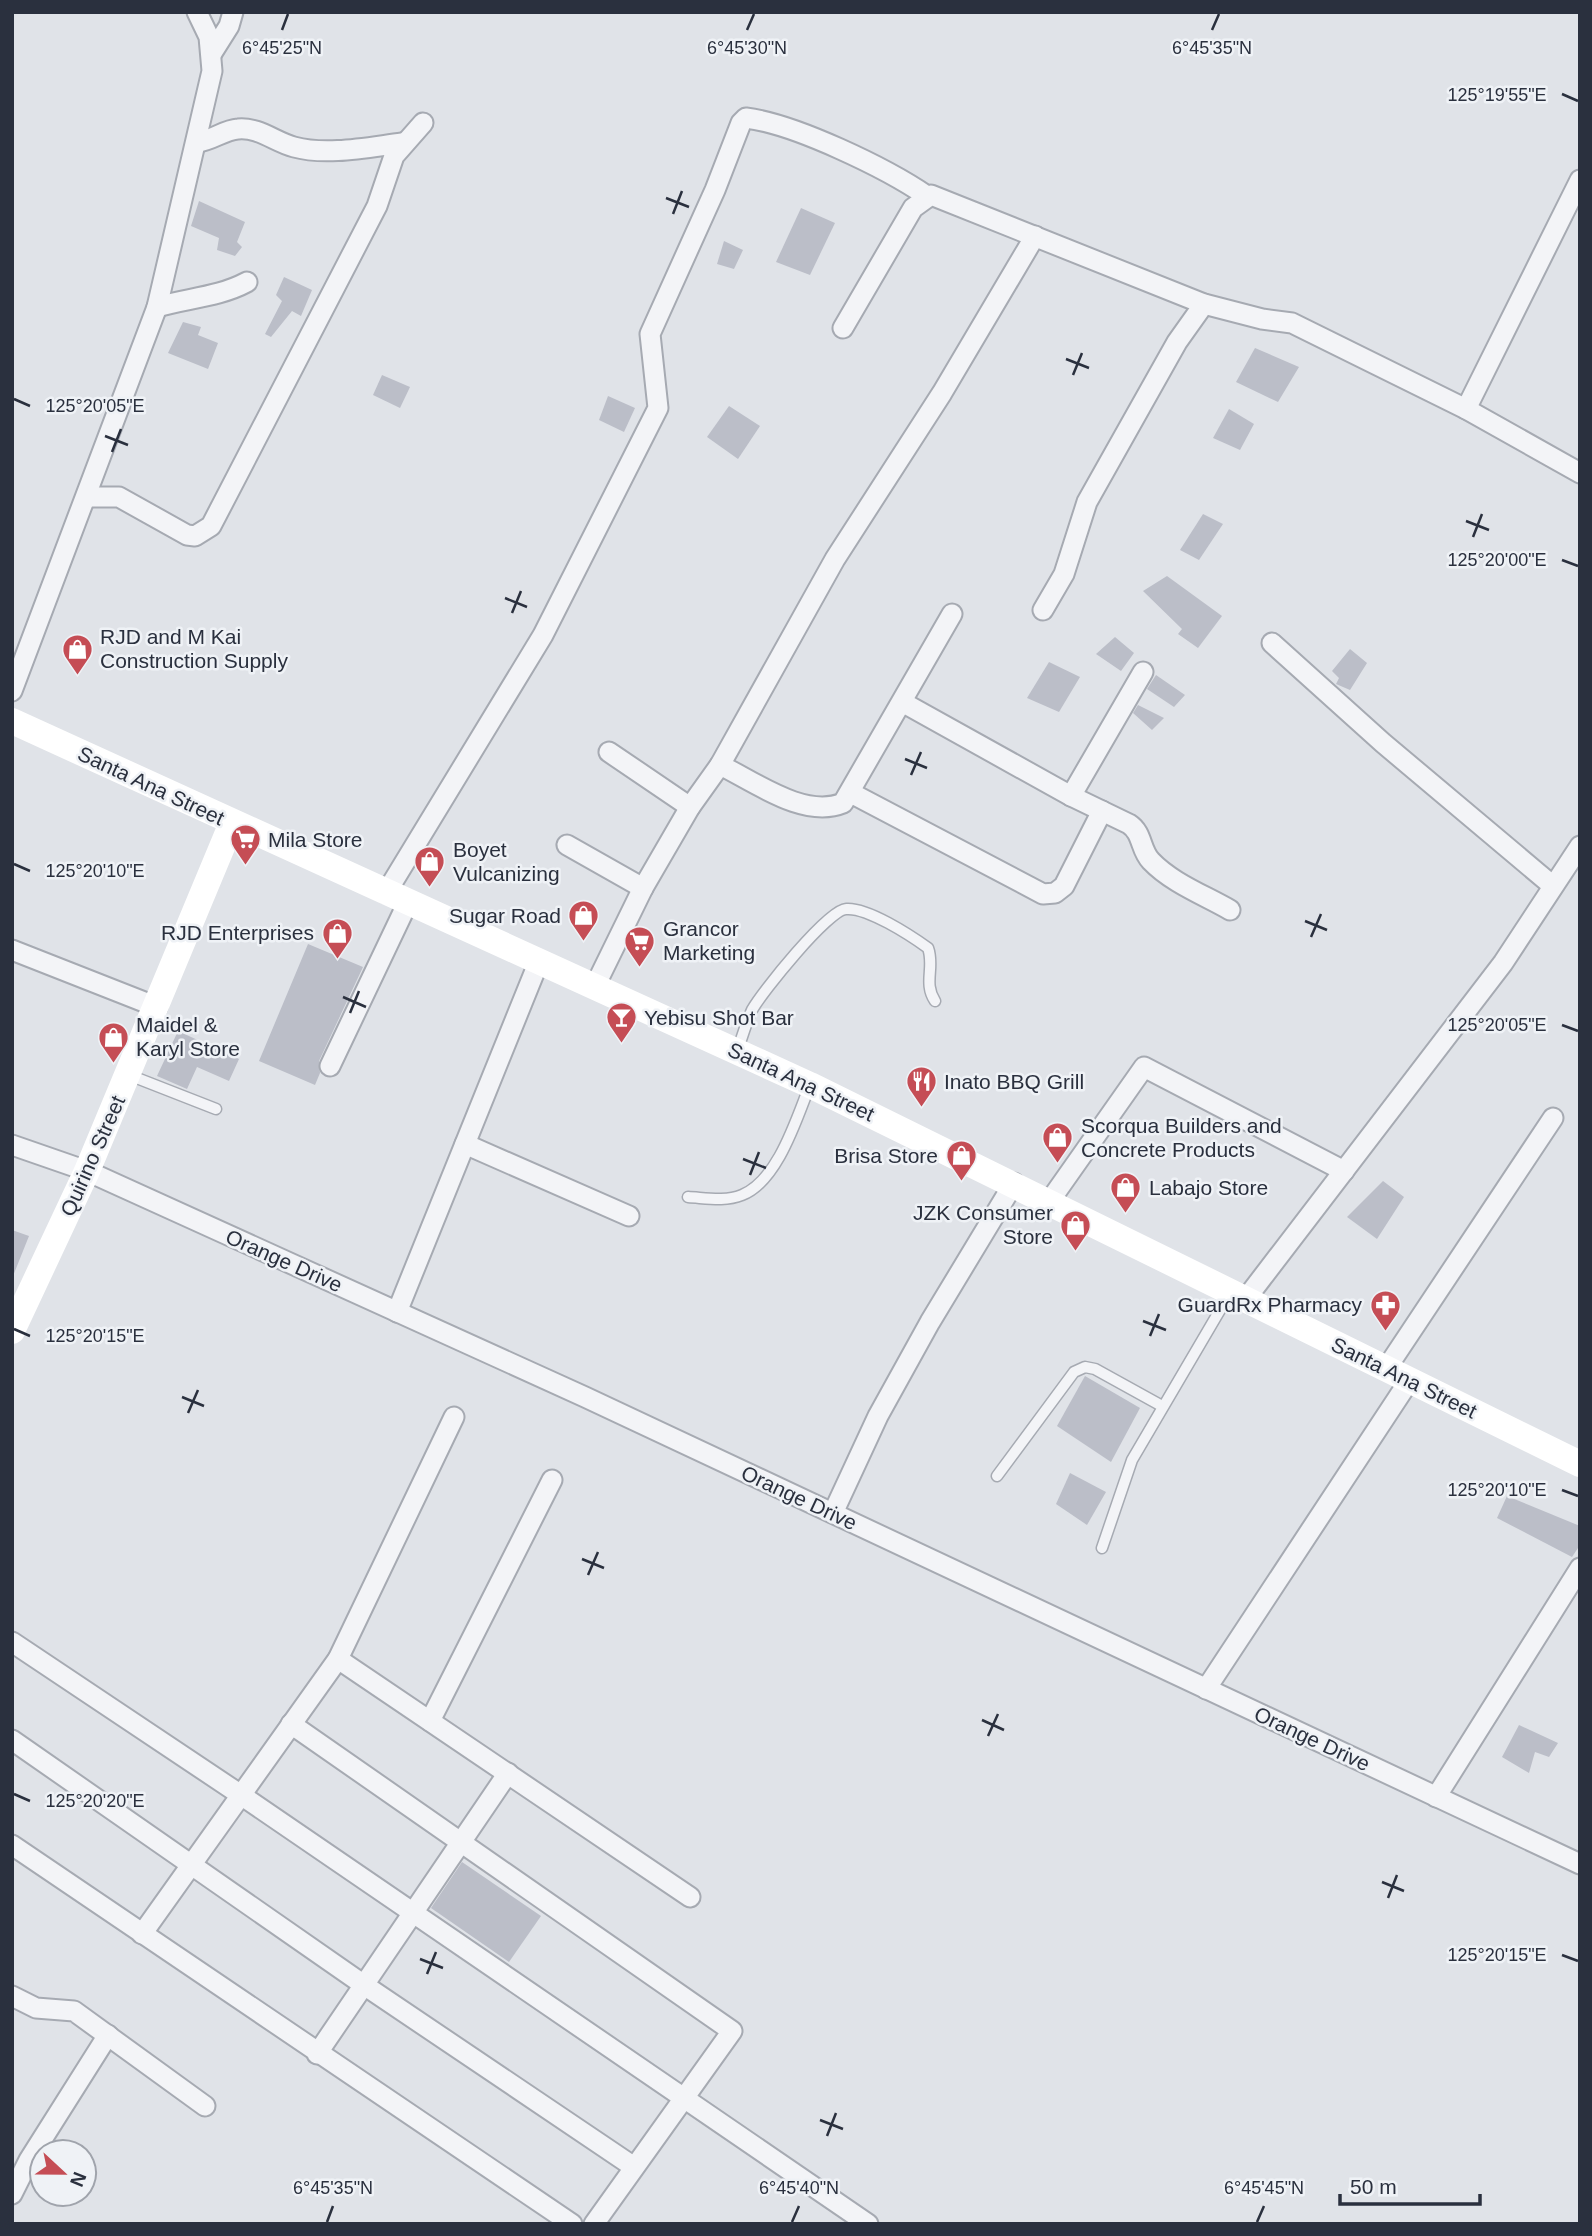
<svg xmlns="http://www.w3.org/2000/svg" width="1592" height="2236" font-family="Arial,sans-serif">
<rect width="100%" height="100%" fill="#e0e3e8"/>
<g fill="#bbbec8">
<path d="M199,201L245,222L237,242L242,247L235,256L217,250L219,238L191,226Z"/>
<path d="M801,208L835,223L810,275L776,262Z"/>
<path d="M724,241L743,250L734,269L717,264Z"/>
<path d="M284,277L312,290L301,316L292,311L271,337L265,334L282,301L276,295Z"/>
<path d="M183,322L201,327L198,335L218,343L208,369L168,353Z"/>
<path d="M1255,348L1299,367L1278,402L1236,382Z"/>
<path d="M382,375L410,387L400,408L373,395Z"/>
<path d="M608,396L635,408L624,432L599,420Z"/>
<path d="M729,406L760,426L738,459L707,437Z"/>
<path d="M1229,409L1254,424L1240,450L1213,438Z"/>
<path d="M1203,514L1223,524L1199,560L1180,550Z"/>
<path d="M1167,576L1222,616L1198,648L1178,634L1182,629L1143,591Z"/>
<path d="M1115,637L1134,653L1121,671L1096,654Z"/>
<path d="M1350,649L1367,663L1350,690L1336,684L1339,678L1332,671Z"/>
<path d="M1049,662L1080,677L1059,712L1027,698Z"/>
<path d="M1156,675L1185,695L1174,707L1147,689Z"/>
<path d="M1138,705L1164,718L1152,730L1133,713Z"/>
<path d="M308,944L363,967L319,1061L320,1073L315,1085L259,1061Z"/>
<path d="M178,1031L239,1059L229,1081L197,1067L187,1089L157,1076Z"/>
<path d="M1383,1181L1404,1197L1377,1239L1347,1217Z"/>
<path d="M12,1230L29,1236L13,1276L12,1275Z"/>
<path d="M1085,1376L1140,1408L1111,1462L1057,1426Z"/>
<path d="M1070,1473L1106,1492L1087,1525L1056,1504Z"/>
<path d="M1507,1496L1580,1526V1545L1572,1557L1497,1518Z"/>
<path d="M1519,1725L1558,1743L1549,1757L1535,1752L1529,1773L1502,1757Z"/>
<path d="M462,1862L541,1916L509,1962L431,1908Z"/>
</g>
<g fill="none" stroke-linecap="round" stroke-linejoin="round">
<defs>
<g id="lane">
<path d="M737,1051C742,1038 746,1023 752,1010C762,992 828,910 846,909C867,907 910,935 928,948C935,967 923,983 935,1001"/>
<path d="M129,1075L216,1109"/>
<path d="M688,1197C706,1198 725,1202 742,1195C778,1181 797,1117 810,1085"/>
<path d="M997,1476L1074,1372L1085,1367L1095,1369L1162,1406"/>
<path d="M1102,1548L1132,1460L1230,1293"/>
</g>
<g id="street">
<path d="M212,53L229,26L233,12"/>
<path d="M198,142C213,140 224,130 238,129C259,127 275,142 294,147C327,156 369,147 402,143"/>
<path d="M157,307C188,298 219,297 247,282"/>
<path d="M843,328L913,208L931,195L1204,304L1262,319L1292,323L1466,409L1580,473"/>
<path d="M1466,409L1580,180"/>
<path d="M87,497H119L187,535L195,536L211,526L377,206L394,156L423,123"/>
<path d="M1043,610L1064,574L1087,502L1177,342L1204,304"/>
<path d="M1272,643L1383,743L1553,886"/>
<path d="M12,691L157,307L212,71L209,37L197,12"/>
<path d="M902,702L1071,796L1129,824C1143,833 1140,850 1151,861C1172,883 1204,895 1230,910"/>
<path d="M609,752L690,807"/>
<path d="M720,765C755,782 804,819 843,803L952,614"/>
<path d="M851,793L1043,894L1055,893L1064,886L1102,811"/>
<path d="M1071,796L1143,672"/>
<path d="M567,845L643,888"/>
<path d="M386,893L543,635L658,408L650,334L715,190L741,123L746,118C795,124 886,168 927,196"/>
<path d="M12,950L157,1007"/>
<path d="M595,986L643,888L690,807L720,765L835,559L942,393L1035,236"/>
<path d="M330,1066L408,902"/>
<path d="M465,1144L629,1216"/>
<path d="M12,1145L87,1171L585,1397L1580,1864"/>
<path d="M1049,1202L1144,1067L1344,1171"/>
<path d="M1245,1300L1503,963L1580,846"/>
<path d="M397,1312L539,961"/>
<path d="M1386,1369L1553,1118"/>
<path d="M833,1513L878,1416L930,1322L1014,1183"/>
<path d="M12,1642L241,1795L868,2224"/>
<path d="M338,1659L690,1897"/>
<path d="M1206,1689L1409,1381"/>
<path d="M430,1721L552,1480"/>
<path d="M291,1724L732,2031L594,2224"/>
<path d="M12,1740L364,1985L634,2167"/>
<path d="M1436,1797L1580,1568"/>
<path d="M12,1845L572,2224"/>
<path d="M142,1934L338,1659L454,1417"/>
<path d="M12,1996L36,2008L74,2011L205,2106"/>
<path d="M317,2054L508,1773"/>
<path d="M12,2194L29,2160L108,2035"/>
</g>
</defs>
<use href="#lane" stroke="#a6aab2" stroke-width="13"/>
<use href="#street" stroke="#a6aab2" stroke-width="23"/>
<use href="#lane" stroke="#f3f4f7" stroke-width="10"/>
<use href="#street" stroke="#f3f4f7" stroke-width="19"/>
<g stroke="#fff" stroke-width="26">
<path d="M12,721L810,1085L1580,1464"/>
<path d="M12,1331L87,1171L232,823"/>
</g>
</g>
<path fill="none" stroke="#2a303e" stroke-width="2.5" d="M282,30L288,14M747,30L754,14M1212,30L1219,14M1562,94L1578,101M666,198L689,207M673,214L682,191M1066,359L1089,368M1073,375L1082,353M14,399L30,406M105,436L128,445M112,452L121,429M1466,521L1489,530M1473,537L1482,514M1562,560L1578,566M505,598L527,607M512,613L521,591M905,759L927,768M911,775L921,752M14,864L30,871M1305,921L1327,930M1311,937L1321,914M343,997L366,1007M350,1013L359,991M1562,1025L1578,1031M743,1159L766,1168M750,1175L759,1152M1143,1321L1166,1330M14,1329L30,1336M1150,1336L1159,1314M182,1397L204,1406M188,1413L198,1390M1562,1490L1578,1496M582,1559L604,1568M588,1575L598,1552M982,1720L1004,1730M988,1736L998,1714M14,1794L30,1801M1382,1882L1404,1891M1388,1898L1397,1875M1562,1955L1578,1961M420,1959L443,1968M427,1974L436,1952M820,2120L843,2129M827,2136L836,2113M327,2222L333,2206M792,2222L799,2206M1257,2222L1264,2206"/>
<defs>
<symbol id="shop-pin" viewBox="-11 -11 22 30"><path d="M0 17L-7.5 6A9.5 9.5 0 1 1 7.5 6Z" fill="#c54d55" stroke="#eff2f6"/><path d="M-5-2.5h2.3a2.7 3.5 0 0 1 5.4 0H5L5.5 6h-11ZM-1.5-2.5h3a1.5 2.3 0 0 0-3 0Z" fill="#fff"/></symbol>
<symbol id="supermarket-pin" viewBox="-11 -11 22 30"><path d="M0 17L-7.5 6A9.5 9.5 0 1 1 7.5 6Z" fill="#c54d55" stroke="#eff2f6"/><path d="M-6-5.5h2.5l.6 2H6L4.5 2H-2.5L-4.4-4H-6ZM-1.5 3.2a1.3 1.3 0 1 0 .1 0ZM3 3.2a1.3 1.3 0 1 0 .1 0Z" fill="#fff"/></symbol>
<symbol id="bar-pin" viewBox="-11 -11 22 30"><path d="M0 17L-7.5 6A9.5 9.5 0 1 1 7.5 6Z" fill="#c54d55" stroke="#eff2f6"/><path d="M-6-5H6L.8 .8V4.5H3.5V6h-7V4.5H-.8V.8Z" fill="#fff"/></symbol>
<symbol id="restaurant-pin" viewBox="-11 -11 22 30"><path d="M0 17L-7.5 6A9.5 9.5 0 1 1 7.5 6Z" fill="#c54d55" stroke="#eff2f6"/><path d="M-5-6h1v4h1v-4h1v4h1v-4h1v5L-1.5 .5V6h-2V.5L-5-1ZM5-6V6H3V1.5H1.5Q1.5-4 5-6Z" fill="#fff"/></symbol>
<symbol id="pharmacy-pin" viewBox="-11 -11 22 30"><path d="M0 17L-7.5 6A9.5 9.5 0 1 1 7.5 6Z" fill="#c54d55" stroke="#eff2f6"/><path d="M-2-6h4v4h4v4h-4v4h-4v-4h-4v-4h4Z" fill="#fff"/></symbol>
</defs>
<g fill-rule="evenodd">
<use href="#shop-pin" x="60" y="632" width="35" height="47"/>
<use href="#supermarket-pin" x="228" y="822" width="35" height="47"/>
<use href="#shop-pin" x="412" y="844" width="35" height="47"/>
<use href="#shop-pin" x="566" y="898" width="35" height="47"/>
<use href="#shop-pin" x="320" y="916" width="35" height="47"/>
<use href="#supermarket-pin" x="622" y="924" width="35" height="47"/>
<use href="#bar-pin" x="604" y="1000" width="35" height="47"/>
<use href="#shop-pin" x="96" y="1020" width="35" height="47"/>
<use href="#restaurant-pin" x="904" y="1064" width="35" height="47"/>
<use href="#shop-pin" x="1040" y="1120" width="35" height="47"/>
<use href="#shop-pin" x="944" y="1138" width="35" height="47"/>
<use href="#shop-pin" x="1108" y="1170" width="35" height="47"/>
<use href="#shop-pin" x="1058" y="1208" width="35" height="47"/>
<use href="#pharmacy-pin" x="1368" y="1288" width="35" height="47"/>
</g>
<g text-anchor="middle" stroke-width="5" stroke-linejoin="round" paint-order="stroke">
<g font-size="21" fill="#2a303e" stroke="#eff2f6" text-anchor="start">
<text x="100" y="644">RJD and M Kai<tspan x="100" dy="24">Construction Supply</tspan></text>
<text x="268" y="847">Mila Store</text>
<text x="453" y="857">Boyet<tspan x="453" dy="24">Vulcanizing</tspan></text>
<text x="561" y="923" text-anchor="end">Sugar Road</text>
<text x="663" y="936">Grancor<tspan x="663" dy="24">Marketing</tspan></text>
<text x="314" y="940" text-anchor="end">RJD Enterprises</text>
<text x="644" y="1025">Yebisu Shot Bar</text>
<text x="136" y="1032">Maidel &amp;<tspan x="136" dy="24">Karyl Store</tspan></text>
<text x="944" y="1089">Inato BBQ Grill</text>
<text x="1081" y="1133">Scorqua Builders and<tspan x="1081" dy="24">Concrete Products</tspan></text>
<text x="938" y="1163" text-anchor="end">Brisa Store</text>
<text x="1149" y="1195">Labajo Store</text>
<text x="1053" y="1220" text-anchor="end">JZK Consumer<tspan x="1053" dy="24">Store</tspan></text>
<text x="1362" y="1312" text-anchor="end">GuardRx Pharmacy</text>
</g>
<g font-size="21" fill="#2a303e" stroke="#eff2f6">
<text transform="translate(151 786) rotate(25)" y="7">Santa Ana Street</text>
<text transform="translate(801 1082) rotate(25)" y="7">Santa Ana Street</text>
<text transform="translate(93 1156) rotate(-66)" y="7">Quirino Street</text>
<text transform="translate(284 1261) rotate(24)" y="7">Orange Drive</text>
<text transform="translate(1404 1378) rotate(26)" y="7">Santa Ana Street</text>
<text transform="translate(799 1498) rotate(25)" y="7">Orange Drive</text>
<text transform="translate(1312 1739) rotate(25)" y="7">Orange Drive</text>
</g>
</g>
<g font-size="18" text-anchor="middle" fill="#2a303e" stroke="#eff2f6" stroke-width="5" stroke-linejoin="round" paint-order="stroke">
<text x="282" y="54">6°45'25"N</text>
<text x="747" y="54">6°45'30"N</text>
<text x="1212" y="54">6°45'35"N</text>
<text x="1497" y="101">125°19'55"E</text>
<text x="95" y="412">125°20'05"E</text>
<text x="1497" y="566">125°20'00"E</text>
<text x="95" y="877">125°20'10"E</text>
<text x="1497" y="1031">125°20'05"E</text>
<text x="95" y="1342">125°20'15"E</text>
<text x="1497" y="1496">125°20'10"E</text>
<text x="95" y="1807">125°20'20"E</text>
<text x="1497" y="1961">125°20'15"E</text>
<text x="333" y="2194">6°45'35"N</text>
<text x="799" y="2194">6°45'40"N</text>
<text x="1264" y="2194">6°45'45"N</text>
</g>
<rect width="1592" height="2236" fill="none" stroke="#2a303e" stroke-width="28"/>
<g transform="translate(63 2173) rotate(112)"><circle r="33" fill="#eff2f6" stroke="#a0a4ac" stroke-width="2"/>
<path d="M0-5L12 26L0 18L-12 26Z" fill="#c54d55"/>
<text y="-10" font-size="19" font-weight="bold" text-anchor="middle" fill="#2a303e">N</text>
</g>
<path d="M1340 2194v10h140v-10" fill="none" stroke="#2a303e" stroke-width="3.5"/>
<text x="1350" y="2194" font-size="21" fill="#2a303e" stroke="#eff2f6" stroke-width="5" paint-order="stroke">50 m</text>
</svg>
